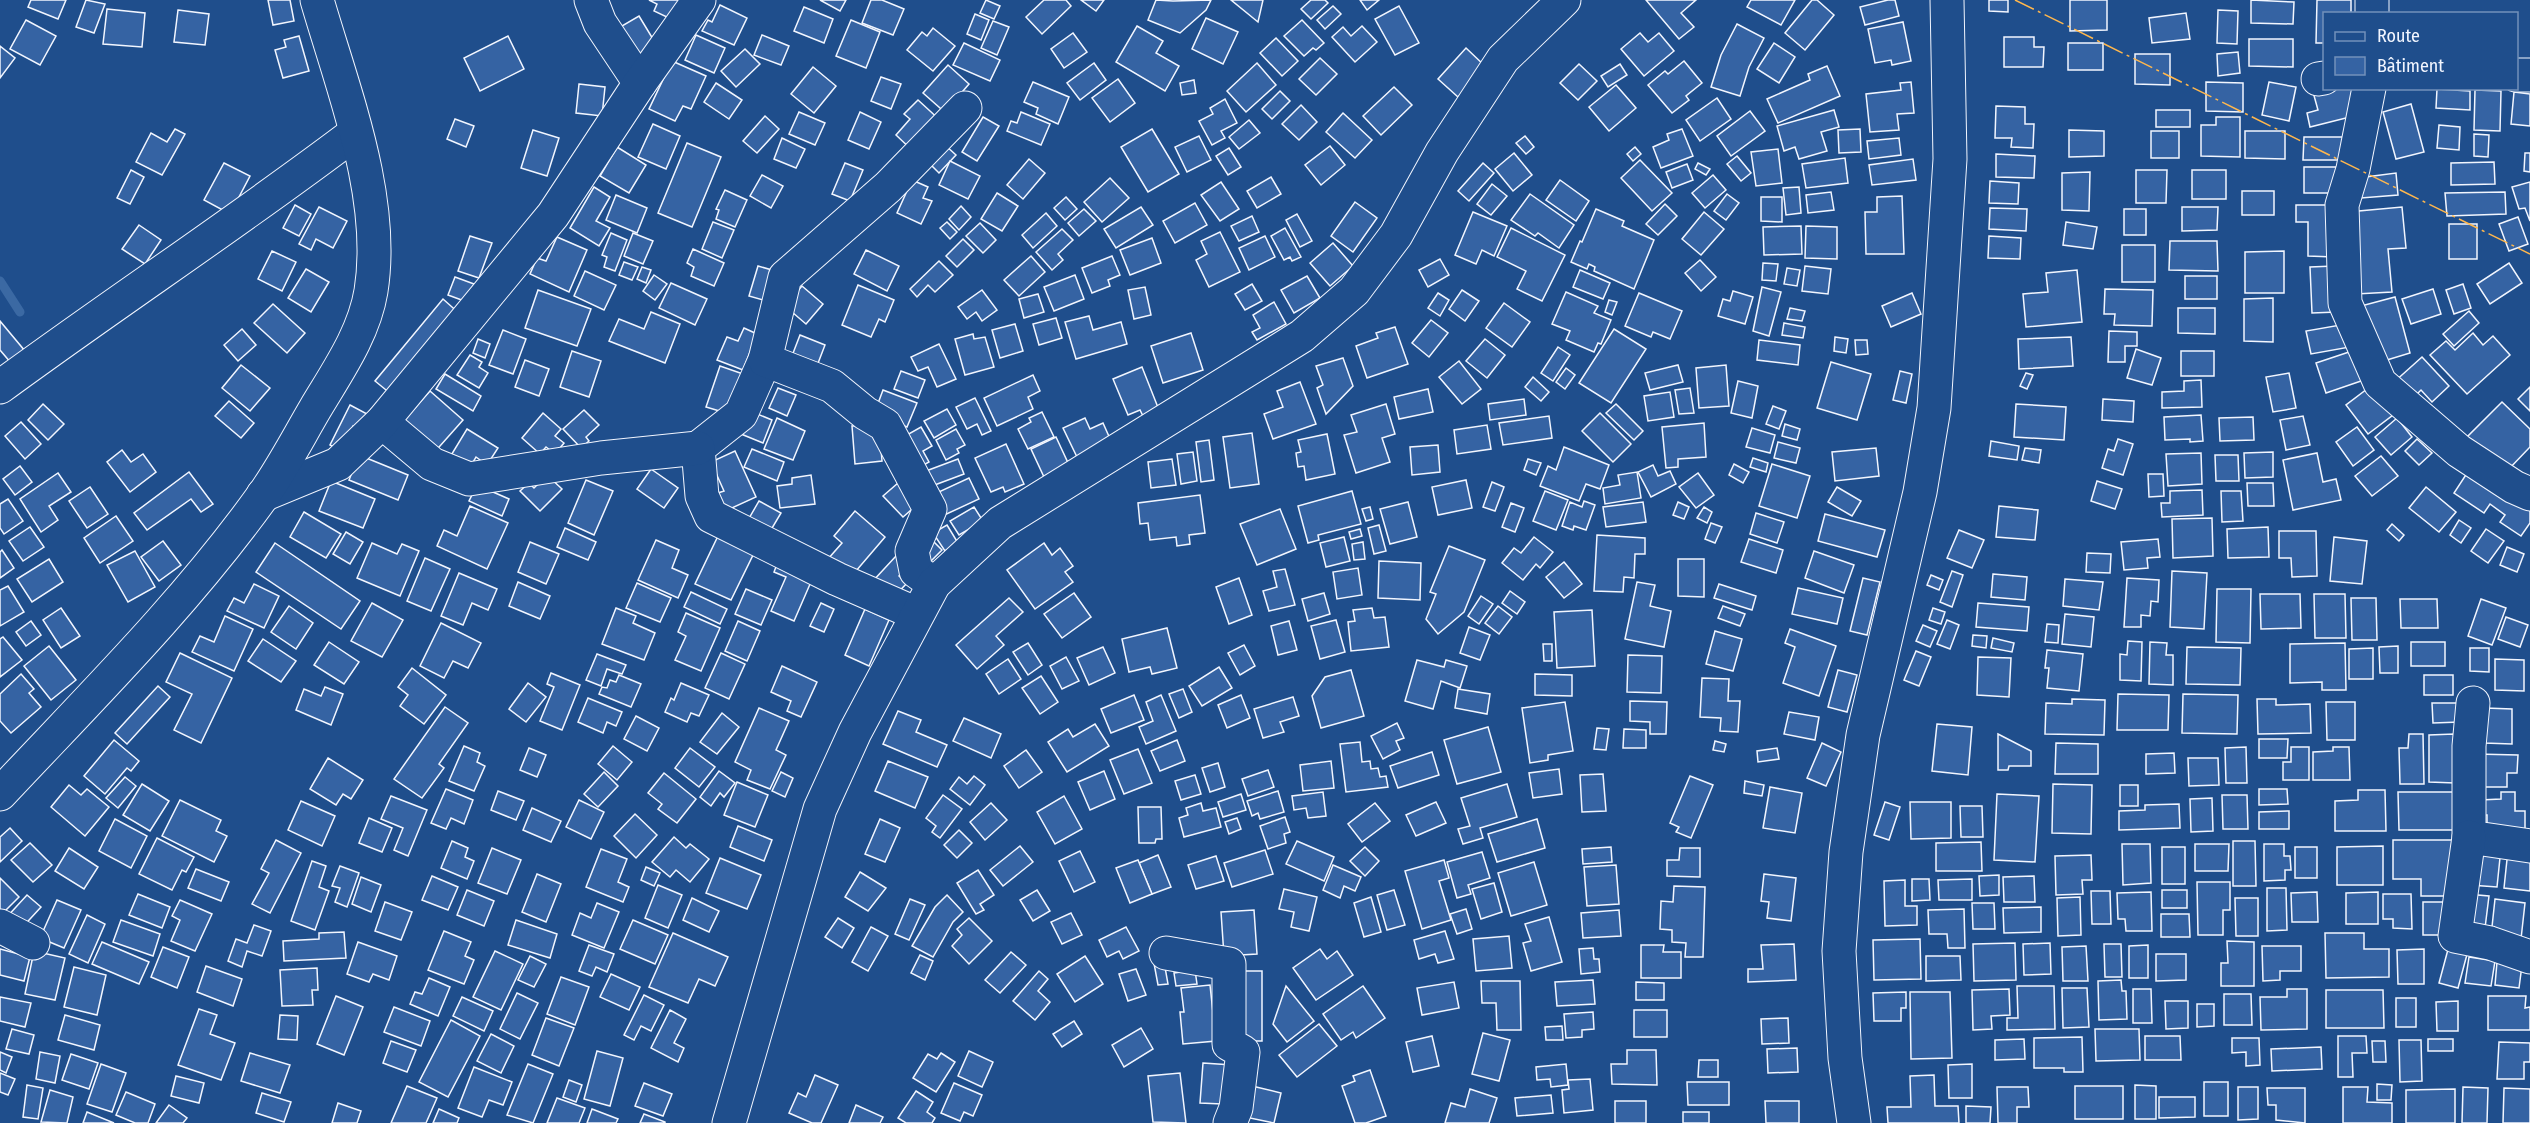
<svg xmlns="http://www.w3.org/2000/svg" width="2530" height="1123" font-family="'Fira Sans Condensed',sans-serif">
<rect width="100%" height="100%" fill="#1f4e8c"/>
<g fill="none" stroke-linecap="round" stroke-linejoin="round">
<path stroke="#3b69a3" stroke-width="9" d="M0,281L20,312"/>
</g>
<g fill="#3563a3" stroke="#f2f6ff" stroke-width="1.5">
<path d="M31,0H66L58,19L28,7Z"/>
<path d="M86,0L105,4L94,33L76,27Z"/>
<path d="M268,0H290L294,21L273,25Z"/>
<path d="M649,0H680L671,19L654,11L657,4Z"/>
<path d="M820,0H846L840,11Z"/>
<path d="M871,0H882L904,9L893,35L862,23Z"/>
<path d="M986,0L1000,6L994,19L980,13Z"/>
<path d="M1044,0H1066L1071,6L1042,34L1026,17Z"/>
<path d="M1081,0H1104L1096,11Z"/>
<path d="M1156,0L1173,1L1211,0L1206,10L1180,33L1148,20Z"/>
<path d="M1231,0H1263L1258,22Z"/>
<path d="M1311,0H1325L1328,3L1311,19L1301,9Z"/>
<path d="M1360,0H1379L1367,10Z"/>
<path d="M1646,0H1696L1681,13L1694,27L1679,39Z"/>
<path d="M1751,0H1795L1781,25L1747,7Z"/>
<path d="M1812,0H1817L1834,15L1805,50L1785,33Z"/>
<path d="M1888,0H1895L1899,16L1865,25L1860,7Z"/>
<path d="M1989,0H2008V12L1989,11Z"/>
<path d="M2070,0H2107V30L2070,31Z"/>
<path d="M2251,0L2294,2L2293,24L2251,23Z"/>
<path d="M2317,0H2351V14H2324V43H2316Z"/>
<path d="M720,5L747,18L734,45L702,31L708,20L712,22Z"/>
<path d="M1333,6L1341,14L1325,29L1317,20Z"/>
<path d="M1399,6L1419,43L1395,55L1375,19Z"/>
<path d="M804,7L833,19L824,43L794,31Z"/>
<path d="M107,9L145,13L142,47L103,44Z"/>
<path d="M178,10L209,14L205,45L174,42Z"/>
<path d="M2218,10L2238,11L2237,44L2217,43Z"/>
<path d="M2186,13L2190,39L2152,43L2149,18Z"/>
<path d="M975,14L989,20L981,40L967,34Z"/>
<path d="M639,16L656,44L631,59L615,30Z"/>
<path d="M1206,18L1238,32L1223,64L1192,49Z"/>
<path d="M26,20L56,36L40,65L10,49Z"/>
<path d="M851,20L880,32L866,68L836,56Z"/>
<path d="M1302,20L1324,43L1316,50L1313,48L1304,56L1284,36Z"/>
<path d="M993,21L1009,27L997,55L981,48Z"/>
<path d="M1903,22L1911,61L1892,65L1891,60L1875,63L1868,29Z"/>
<path d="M1737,24L1764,38L1749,67L1740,96L1711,87L1721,55Z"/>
<path d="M1137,26L1163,41L1156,53L1179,66L1165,91L1116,62Z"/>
<path d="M1362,26L1377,42L1355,62L1332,37L1343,27L1351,36Z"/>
<path d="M933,28L955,46L933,71L907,50L922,32L927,36Z"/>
<path d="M1073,33L1087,52L1064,68L1051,49Z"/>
<path d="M1640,33L1648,42L1659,33L1674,51L1644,76L1621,49Z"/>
<path d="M696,35L725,48L714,73L685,60Z"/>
<path d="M762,35L789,46L781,65L754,55Z"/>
<path d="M299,36L309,71L283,78L275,50L286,47L284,40Z"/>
<path d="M508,36L524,69L480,91L464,58Z"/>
<path d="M2004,37H2034V47H2044L2043,67H2004Z"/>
<path d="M1276,38L1298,61L1282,76L1260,53Z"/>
<path d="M2249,39H2293V67L2249,66Z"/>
<path d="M964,43L1000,60L990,81L953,65Z"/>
<path d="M1774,43L1795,57L1779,83L1757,69Z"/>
<rect x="2068" y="43" width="35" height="27"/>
<path d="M0,46L15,58L0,78Z"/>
<path d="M1466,48L1486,67L1458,97L1438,79Z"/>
<path d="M745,49L760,64L736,87L721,71Z"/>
<path d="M2238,52L2240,73L2218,76L2217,54Z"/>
<path d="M2135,54H2170V85L2135,84Z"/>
<path d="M1320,58L1337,74L1316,95L1299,79Z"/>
<path d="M672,61L706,76L691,109L683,106L675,121L649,109Z"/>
<path d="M1684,61L1702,83L1686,96L1689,100L1672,113L1648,85L1665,71L1668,74Z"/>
<path d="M1094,63L1106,80L1080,100L1067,83Z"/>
<path d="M1257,63L1276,85L1246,112L1227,91Z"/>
<path d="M1579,64L1597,81L1578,100L1560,83Z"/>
<path d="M1620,64L1627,75L1608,87L1601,76Z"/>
<path d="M948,65L969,84L957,98L948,115L923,93Z"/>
<path d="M1827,66L1840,96L1778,123L1767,99L1810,80L1808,74Z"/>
<path d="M813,67L836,86L814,113L791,94Z"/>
<path d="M881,77L901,84L891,109L871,101Z"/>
<path d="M1118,79L1135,103L1110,122L1092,98Z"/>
<path d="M1194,80L1196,93L1182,95L1180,83Z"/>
<path d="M1033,82L1069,97L1058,124L1036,114L1038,108L1024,102Z"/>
<path d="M1911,82L1914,113L1897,114L1899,130L1870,132L1866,94L1901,90L1900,83Z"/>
<path d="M2206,82L2243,83V112L2206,111Z"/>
<path d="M2269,82L2296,87L2289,121L2262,115Z"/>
<path d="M716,83L742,100L729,119L704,102Z"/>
<path d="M579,84L605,87L602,116L576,113Z"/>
<path d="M1616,85L1636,108L1609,131L1589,107Z"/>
<path d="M1394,87L1412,105L1381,135L1363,116Z"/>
<path d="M2327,88H2352L2358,115L2310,127L2307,113L2318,110L2313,92Z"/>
<path d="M2437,89L2470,91V110L2436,108Z"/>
<path d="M2475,90L2501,91L2500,131L2474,130Z"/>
<path d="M1280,91L1290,101L1272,119L1262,109Z"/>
<path d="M2514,92L2530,94V126L2511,124Z"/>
<path d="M1717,98L1731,119L1700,141L1686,120Z"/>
<path d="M1225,99L1237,123L1221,131L1225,138L1212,145L1199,121L1213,114L1210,108Z"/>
<path d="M918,100L942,122L914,152L896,135L910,119L904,114Z"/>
<path d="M2411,104L2424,152L2396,159L2383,112Z"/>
<path d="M1301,105L1317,122L1299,140L1282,124Z"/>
<path d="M1996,106L2025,107V124H2034L2033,148L2011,147L2012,138H1995Z"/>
<path d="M1834,110L1839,127L1821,132L1827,151L1799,159L1795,147L1784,151L1777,126Z"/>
<rect x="2156" y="110" width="34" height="17"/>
<path d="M1750,111L1765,131L1731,156L1717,136Z"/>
<path d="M799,112L825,123L815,145L789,134Z"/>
<path d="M860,112L881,122L869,149L848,140Z"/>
<path d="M1021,112L1050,124L1041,145L1007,131L1011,121L1017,123Z"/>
<path d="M1343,113L1372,140L1355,158L1326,132Z"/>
<path d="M765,116L779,129L757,153L743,141Z"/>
<path d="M983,117L999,126L977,161L962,152Z"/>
<path d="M2216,117H2240V157L2201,156V125H2216Z"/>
<path d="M455,119L474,126L466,147L447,139Z"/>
<path d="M1249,120L1260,133L1239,149L1229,137Z"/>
<path d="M653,124L680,136L666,169L638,157Z"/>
<path d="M2439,125L2460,127L2459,150L2437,148Z"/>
<path d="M175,129L185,134L162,175L136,162L151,133L167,142Z"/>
<path d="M1152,129L1179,174L1148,192L1121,147Z"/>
<path d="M1682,129L1693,156L1661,168L1653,147L1669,140L1667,134Z"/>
<path d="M1860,129L1861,152L1839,153L1838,130Z"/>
<path d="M533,130L559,138L547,176L521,168Z"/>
<path d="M2069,130L2104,131V156L2069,157Z"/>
<rect x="2151" y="131" width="28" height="27"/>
<path d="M2245,131H2285V159L2245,158Z"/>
<path d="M2474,134L2489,135L2488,157L2474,156Z"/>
<path d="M1199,136L1211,160L1187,172L1175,147Z"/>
<path d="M1525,136L1534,147L1526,154L1516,143Z"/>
<path d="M2304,137H2343V160H2303Z"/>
<path d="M782,138L805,149L796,168L774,159Z"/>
<path d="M1899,138L1901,155L1869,159L1867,141Z"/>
<path d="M687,143L721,157L692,227L658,213Z"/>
<path d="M945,145L956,155L939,173L928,162Z"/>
<path d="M1330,146L1345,165L1321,185L1305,165Z"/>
<path d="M617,147L646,165L629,193L600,176Z"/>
<path d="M1635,147L1641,154L1633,161L1627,154Z"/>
<path d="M1229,148L1241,167L1228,175L1216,156Z"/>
<path d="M1778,149L1782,183L1756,186L1751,152Z"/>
<path d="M1514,153L1532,175L1513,191L1495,169Z"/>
<path d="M2525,153H2530V172L2524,171Z"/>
<path d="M1996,154L2035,156L2034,178L1996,177Z"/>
<path d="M1737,156L1751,173L1741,181L1727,164Z"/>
<path d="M1845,158L1848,183L1806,188L1802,164Z"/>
<path d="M1029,159L1045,173L1023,199L1007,185Z"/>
<path d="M1913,159L1916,180L1872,185L1869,165Z"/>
<path d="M1640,160L1672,193L1652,211L1621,178Z"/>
<path d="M950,161L980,176L968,199L939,185Z"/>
<path d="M2494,162L2495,184L2451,185V163Z"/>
<path d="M224,163L250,176L230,214L204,200Z"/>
<path d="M845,163L863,170L850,201L832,194Z"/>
<path d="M1483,163L1494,173L1469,201L1458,191Z"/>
<path d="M1698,163L1710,169L1706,175L1695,169Z"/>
<path d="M1687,164L1693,180L1672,188L1666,172Z"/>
<rect x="2304" y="167" width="32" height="26"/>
<path d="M131,170L144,177L130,204L117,198Z"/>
<path d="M2136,170H2167L2166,203H2136Z"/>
<rect x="2192" y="170" width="34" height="29"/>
<path d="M2090,172L2089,211L2062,210V173Z"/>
<path d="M2396,173L2398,195L2361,198L2358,178Z"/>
<path d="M762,175L783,186L771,208L750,196Z"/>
<path d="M1713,175L1726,190L1705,208L1692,193Z"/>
<path d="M1271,177L1281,194L1257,208L1247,191Z"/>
<path d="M1110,178L1129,198L1102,222L1084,202Z"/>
<path d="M912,180L928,187L923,198L932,201L921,224L897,213Z"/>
<path d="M1560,180L1589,201L1576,221L1546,200Z"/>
<path d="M1990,181L2019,183L2018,204L1989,203Z"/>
<path d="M1221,182L1239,209L1220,221L1201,195Z"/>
<path d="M2530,182V221L2525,208L2519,209L2512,187Z"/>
<path d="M1492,184L1507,196L1491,215L1477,204Z"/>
<path d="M594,187L610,197L596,221L610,228L599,246L570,228Z"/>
<path d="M1799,187L1801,213L1786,215L1783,188Z"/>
<path d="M725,190L747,200L735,227L716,219L719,210L716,209Z"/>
<rect x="2242" y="191" width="32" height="24"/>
<path d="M1831,192L1834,210L1808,213L1806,195Z"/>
<path d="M2505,192L2506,214L2447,216L2445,193Z"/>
<path d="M997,193L1018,206L1002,231L981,219Z"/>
<path d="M1530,194L1574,225L1559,248L1538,233L1535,236L1511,220Z"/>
<path d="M1727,194L1739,203L1726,220L1714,211Z"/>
<path d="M616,195L647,208L637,233L606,220Z"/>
<path d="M1902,196L1904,254H1866L1865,212H1877V197Z"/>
<path d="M1066,197L1077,209L1065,220L1054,208Z"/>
<path d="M1761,197H1782V222L1761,221Z"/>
<path d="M1355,202L1377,218L1353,252L1331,236Z"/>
<path d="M1195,203L1207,225L1175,243L1163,221Z"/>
<path d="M1665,204L1677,216L1658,235L1646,224Z"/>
<path d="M295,205L311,214L299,236L283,228Z"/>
<path d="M2296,205H2334V257L2308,256V222H2296Z"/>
<path d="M961,206L971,217L959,230L949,219Z"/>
<path d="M319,207L347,221L333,248L316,239L311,250L299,244Z"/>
<path d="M1141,207L1153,225L1116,248L1104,229Z"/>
<path d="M2182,207H2218L2217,230L2182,231Z"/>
<path d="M2402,207L2406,248L2388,249L2392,292L2356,294L2348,212Z"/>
<path d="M1990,208L2027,209L2026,231L1989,229Z"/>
<path d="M1084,209L1096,221L1079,236L1068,223Z"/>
<path d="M1596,209L1624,221L1622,226L1654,240L1634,289L1594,271L1595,267L1589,264L1587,269L1571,262L1580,241L1582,242Z"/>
<rect x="2124" y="209" width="22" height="26"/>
<path d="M1473,212L1507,226L1494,256L1482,250L1476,264L1455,255Z"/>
<path d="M1704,212L1724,229L1701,255L1682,239Z"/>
<path d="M1046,213L1057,226L1033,248L1022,235Z"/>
<path d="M1297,214L1312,241L1300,247L1286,220Z"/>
<path d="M1252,216L1259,232L1239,241L1231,226Z"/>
<path d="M2518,217L2528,244L2509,251L2499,224Z"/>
<path d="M713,222L734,230L722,258L702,249Z"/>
<path d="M947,222L957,232L950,239L940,228Z"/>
<path d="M2066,222L2097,227L2093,249L2063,245Z"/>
<path d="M980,223L996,240L983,253L966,236Z"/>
<rect x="2449" y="224" width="28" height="35"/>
<path d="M139,225L161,240L145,264L122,249Z"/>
<path d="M1801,226L1802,254L1764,255L1763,227Z"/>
<path d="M1806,226L1837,227V259L1805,258Z"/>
<path d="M1285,228L1301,257L1292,261L1290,257L1284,260L1271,236Z"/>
<path d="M1511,228L1565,255L1542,301L1517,289L1526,271L1497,257Z"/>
<path d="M1062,229L1073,240L1058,254L1063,260L1052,270L1036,252Z"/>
<path d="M1220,232L1240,272L1209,287L1196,260L1207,254L1201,241Z"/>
<path d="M611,233L627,240L615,271L604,267L607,257L602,255Z"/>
<path d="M633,233L653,241L643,264L624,256Z"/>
<path d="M470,236L492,243L479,278L458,271Z"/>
<path d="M1265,236L1275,257L1249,270L1239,248Z"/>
<path d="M1989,236L2021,238L2020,259L1988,258Z"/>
<path d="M557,237L587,250L569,292L530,274L537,258L546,261Z"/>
<path d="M1152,238L1161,263L1130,275L1120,250Z"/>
<path d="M963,239L974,250L957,267L946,256Z"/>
<path d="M2170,241H2217L2218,271L2169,270Z"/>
<path d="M1333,243L1353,266L1330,286L1310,263Z"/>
<rect x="2122" y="245" width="33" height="37"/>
<path d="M693,249L724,263L714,286L691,276L694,267L687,263Z"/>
<path d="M866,250L899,266L887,291L854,274Z"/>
<path d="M272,251L296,262L282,291L258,279Z"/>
<path d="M2284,251V293H2245V252Z"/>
<path d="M1031,256L1045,272L1019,296L1004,280Z"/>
<path d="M1112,256L1120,275L1108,280L1110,286L1092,293L1082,268Z"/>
<path d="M1440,259L1449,275L1428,287L1419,270Z"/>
<path d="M1700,260L1716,277L1701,291L1685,273Z"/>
<path d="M939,261L953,275L935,292L928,285L917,297L910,289Z"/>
<path d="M624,262L638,267L632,280L619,275Z"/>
<path d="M1763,263L1778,264L1776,281L1762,280Z"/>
<path d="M2509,263L2522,283L2490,304L2477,284Z"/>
<path d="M758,266L779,272L770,302L749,296Z"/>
<path d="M1805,266L1831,269L1828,294L1802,291Z"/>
<path d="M2334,266L2337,312L2312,313L2310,267Z"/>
<path d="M642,267L651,270L646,283L637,279Z"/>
<path d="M1787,268L1800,270L1797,286L1784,284Z"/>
<path d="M306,269L329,282L311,312L288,298Z"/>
<path d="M1580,270L1610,283L1603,299L1573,287Z"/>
<path d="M2077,270L2082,322L2026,327L2023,294L2048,292L2046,273Z"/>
<path d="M585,271L616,285L604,310L574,296Z"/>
<path d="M654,275L667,284L655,300L643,291Z"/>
<path d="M1075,275L1084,299L1054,311L1044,287Z"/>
<path d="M1307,276L1320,298L1294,313L1281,290Z"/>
<rect x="2185" y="276" width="32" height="23"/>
<path d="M455,277L474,284L467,302L448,295Z"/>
<path d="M671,283L707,299L695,325L659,308Z"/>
<path d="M1252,284L1262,301L1245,310L1235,294Z"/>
<path d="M2463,284L2471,308L2454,314L2446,290Z"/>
<path d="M858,285L894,300L885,322L879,319L871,337L842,325Z"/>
<path d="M802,286L823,304L806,324L785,306Z"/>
<path d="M1145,287L1151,315L1134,319L1128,290Z"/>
<path d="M1762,287L1781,292L1769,336L1753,331Z"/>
<path d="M2105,289L2153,290L2152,326L2114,325L2115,314H2104Z"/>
<path d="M2433,289L2441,314L2411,324L2402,299Z"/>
<path d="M538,290L591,309L577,346L525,328Z"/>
<path d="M982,290L997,310L982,321L976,312L967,319L958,307Z"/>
<path d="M1462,290L1479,301L1465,321L1449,309Z"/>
<path d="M1733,291L1753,297L1745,324L1718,316L1723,299L1730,301Z"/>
<path d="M1566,292L1598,306L1594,313L1611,320L1601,344L1598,343L1594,352L1566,340L1570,331L1552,324Z"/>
<path d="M1438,293L1449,300L1440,316L1428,308Z"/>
<path d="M1639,293L1682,311L1670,339L1653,332L1651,337L1625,326Z"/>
<path d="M1912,293L1921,314L1891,327L1882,306Z"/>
<path d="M1038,294L1044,312L1024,318L1019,299Z"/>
<path d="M2395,297L2410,353L2377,363L2361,306Z"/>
<path d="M2273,298V342L2244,341V299Z"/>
<path d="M443,299L461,315L391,394L375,381Z"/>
<path d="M1609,300L1617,302L1612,315L1605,312Z"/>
<path d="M1274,302L1286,324L1257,340L1252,332L1260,328L1253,315Z"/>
<path d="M1504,303L1530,322L1512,347L1486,328Z"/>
<path d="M273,304L305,333L287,353L254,323Z"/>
<path d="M1790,308L1805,311L1802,321L1787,319Z"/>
<path d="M2178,308H2215V334L2178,333Z"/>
<path d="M2469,311L2479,323L2454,346L2443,334Z"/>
<path d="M651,312L680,324L665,363L609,341L619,319L644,329Z"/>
<path d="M1089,316L1093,330L1121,322L1127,344L1076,359L1065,322Z"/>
<path d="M1056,318L1062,338L1039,345L1033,324Z"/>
<path d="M1431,320L1448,333L1429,357L1412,343Z"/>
<path d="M0,321L25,351L11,363L0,350Z"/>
<path d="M1784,323L1805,327L1803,338L1782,335Z"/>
<path d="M1015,324L1023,351L1000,358L992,330Z"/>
<path d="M2346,324L2350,347L2311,354L2306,331Z"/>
<path d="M1395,327L1408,364L1367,378L1356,346L1378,338L1376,333Z"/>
<path d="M744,328L757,334L743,370L717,360L727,337L738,341Z"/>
<path d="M242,329L256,345L238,361L224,345Z"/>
<path d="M1614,329L1646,349L1611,403L1579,383Z"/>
<path d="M503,330L526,339L513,374L489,365Z"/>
<path d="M2109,331L2137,332V346H2125V362H2108Z"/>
<path d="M1191,333L1203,370L1163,383L1151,346Z"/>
<path d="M2473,333L2483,345L2493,336L2510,355L2467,394L2430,355L2446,341L2455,350Z"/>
<path d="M973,334L974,339L985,337L994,367L965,375L955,339Z"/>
<path d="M800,335L825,345L815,371L790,361Z"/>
<path d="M1835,337L1848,339L1846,353L1834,351Z"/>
<path d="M2071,337L2073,366L2019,369L2018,339Z"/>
<path d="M478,339L490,344L485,358L473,353Z"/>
<path d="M1485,339L1505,355L1487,378L1466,361Z"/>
<path d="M1759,340L1800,345L1798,365L1757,360Z"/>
<path d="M1855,340H1867L1868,354L1856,355Z"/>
<path d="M939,344L956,379L937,387L928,367L918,371L911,357Z"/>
<path d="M1558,347L1570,355L1553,381L1541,373Z"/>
<path d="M2136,349L2161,358L2152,385L2127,378Z"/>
<path d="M2355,350L2364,380L2326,393L2316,363Z"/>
<path d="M572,351L601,361L589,397L560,387Z"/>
<rect x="2181" y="351" width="33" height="25"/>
<path d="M470,355L482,362L479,367L488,373L479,388L457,375Z"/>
<path d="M2422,357L2449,386L2432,402L2421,390L2410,401L2393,383Z"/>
<path d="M1343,358L1353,386L1326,414L1317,388L1323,385L1316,366Z"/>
<path d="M525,360L549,369L539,396L515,387Z"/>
<path d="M1459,361L1481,389L1462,404L1439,377Z"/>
<path d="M1831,362L1871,374L1857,420L1817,408Z"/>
<path d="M241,365L270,388L250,411L222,388Z"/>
<path d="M1678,365L1683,382L1650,390L1645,373Z"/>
<path d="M1726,365L1729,406L1699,408L1696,368Z"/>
<path d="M720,366L746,375L733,415L706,407Z"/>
<path d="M1142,367L1159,410L1143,416L1140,410L1128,415L1113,379Z"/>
<path d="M1566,368L1575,375L1565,389L1556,382Z"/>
<path d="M901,371L925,380L918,398L894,389Z"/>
<path d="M1900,371L1912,374L1906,403L1893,400Z"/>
<path d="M2026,373L2033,375L2027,389L2020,386Z"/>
<path d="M2289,373L2296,408L2273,412L2266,377Z"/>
<path d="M445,374L481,396L473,411L436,389Z"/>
<path d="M1033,375L1040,391L1028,397L1033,409L997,426L984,398Z"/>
<path d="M1533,377L1549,392L1541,401L1525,387Z"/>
<path d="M2201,380L2202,407L2162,408V392L2184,391V381Z"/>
<path d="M1738,381L1758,386L1752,418L1731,413Z"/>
<path d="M1300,382L1316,424L1273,439L1264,414L1283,407L1277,391Z"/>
<path d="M2371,386L2393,415L2368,434L2346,405Z"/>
<path d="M2530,387V411L2518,399Z"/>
<path d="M778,388L796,395L787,416L769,408Z"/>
<path d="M1690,388L1694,413L1679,414L1675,390Z"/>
<path d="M1428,389L1433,412L1399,419L1394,397Z"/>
<path d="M883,390L917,403L907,427L874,414Z"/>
<path d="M430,391L463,420L432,455L399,426Z"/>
<path d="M1670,392L1674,417L1648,421L1644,396Z"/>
<path d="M975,398L991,431L982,435L977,424L967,429L956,407Z"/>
<path d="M1524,399L1526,415L1490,420L1488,404Z"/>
<path d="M2103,399L2134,401L2133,422L2102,420Z"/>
<path d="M229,401L254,423L241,438L215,416Z"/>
<path d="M2502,402L2530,429V447L2507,471L2463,441Z"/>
<path d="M43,404L64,424L48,440L28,420Z"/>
<path d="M1386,404L1395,434L1382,438L1390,462L1356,473L1344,435L1357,432L1351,415Z"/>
<path d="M1616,404L1643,431L1634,440L1606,413Z"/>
<path d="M2016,404L2066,407L2064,440L2014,437Z"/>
<path d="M350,405L369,415L361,431L353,426L341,451L330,445Z"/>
<path d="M1773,406L1786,411L1779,429L1766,424Z"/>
<path d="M947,409L956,425L934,438L924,421Z"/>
<path d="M584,410L599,425L586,437L589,441L581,448L563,429Z"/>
<path d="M750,411L772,420L763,443L741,434Z"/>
<path d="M1042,412L1054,437L1028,449L1018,429L1031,422L1029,418Z"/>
<path d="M543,413L561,429L555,436L564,443L555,454L546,447L540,454L522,438Z"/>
<path d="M1600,413L1631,444L1613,462L1582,431Z"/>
<path d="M2201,415L2203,441L2190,442V439L2165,440L2164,417Z"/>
<path d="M1549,416L1552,438L1503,445L1499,423Z"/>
<path d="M2303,416L2310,445L2286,450L2280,420Z"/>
<path d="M2253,417L2254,440L2220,441L2219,418Z"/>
<path d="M777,418L805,431L793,460L764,449Z"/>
<path d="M1085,418L1090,429L1103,423L1111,441L1077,457L1063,428Z"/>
<path d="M2397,418L2412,437L2391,455L2375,437Z"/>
<path d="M21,422L41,444L25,459L5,436Z"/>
<path d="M1704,423L1706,457L1678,459V467L1666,468L1662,427Z"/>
<path d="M879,424L882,461L855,464L852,426Z"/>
<path d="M1785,424L1800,429L1797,440L1782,436Z"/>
<path d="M1487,425L1491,449L1457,454L1454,430Z"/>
<path d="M921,427L932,446L923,451L929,462L915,470L898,440Z"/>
<path d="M2357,427L2374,450L2353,466L2336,442Z"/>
<path d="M1752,428L1775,435L1770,453L1746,447Z"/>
<path d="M467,429L498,448L487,465L476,457L469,469L450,457Z"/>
<path d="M956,429L965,445L957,449L959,453L946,460L936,440Z"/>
<path d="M1252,433L1259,484L1230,488L1223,437Z"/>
<path d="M1327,434L1335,474L1306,480L1304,466L1298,467L1296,453L1301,452L1298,440Z"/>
<path d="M1056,437L1069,465L1044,477L1031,449Z"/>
<path d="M2118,439L2133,444L2123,475L2102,468L2108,449L2114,451Z"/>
<path d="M2417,439L2432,453L2419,465L2405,451Z"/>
<path d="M1209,440L1214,480L1201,482L1196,442Z"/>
<path d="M1991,441L2019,446L2017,460L1989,456Z"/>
<path d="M1778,442L1800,448L1796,463L1774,458Z"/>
<path d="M1006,444L1024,484L1005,492L1003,487L991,492L975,458Z"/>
<path d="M1438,445L1440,472L1412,475L1410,447Z"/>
<path d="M1564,447L1609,465L1600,489L1586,484L1579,501L1540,486L1548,466L1556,470Z"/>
<path d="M1876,448L1879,476L1835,481L1832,452Z"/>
<path d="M2025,448L2041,450L2039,463L2022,460Z"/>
<path d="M752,449L784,462L777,481L744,467Z"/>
<path d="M122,450L131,462L143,454L156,472L130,492L107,462Z"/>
<path d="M735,451L756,497L723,512L715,494L724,491L711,462Z"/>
<path d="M1193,452L1197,481L1181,484L1177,454Z"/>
<path d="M2273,452V477L2245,478L2244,453Z"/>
<path d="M2201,453L2202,484L2168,486L2166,454Z"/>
<path d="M2317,453L2323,482L2336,479L2341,500L2293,510L2283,460Z"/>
<path d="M359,455L408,475L398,500L349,480Z"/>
<path d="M2215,455H2238L2239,481H2216Z"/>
<path d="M2381,456L2398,476L2372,496L2355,476Z"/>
<path d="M1753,458L1768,463L1766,472L1750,467Z"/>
<path d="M958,459L964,474L924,489L918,474Z"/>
<path d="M1172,459L1176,485L1151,488L1148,462Z"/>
<path d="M1528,459L1541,463L1536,475L1524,470Z"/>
<path d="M1734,464L1749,472L1743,483L1729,475Z"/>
<path d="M1772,464L1810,476L1797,518L1759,506Z"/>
<path d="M1653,465L1658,476L1670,471L1676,484L1651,497L1638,472Z"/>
<path d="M20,466L32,482L15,495L3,479Z"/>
<path d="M2471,467L2530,507V523L2521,536L2500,522L2505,515L2490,504L2484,513L2454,493Z"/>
<path d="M651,469L678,488L664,508L637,489Z"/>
<path d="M189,472L213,504L201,512L191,499L147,530L134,513Z"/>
<path d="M1637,472L1641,498L1605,504L1603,488L1620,485L1618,475Z"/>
<path d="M58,473L71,492L49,506L58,520L41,532L20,499Z"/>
<path d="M1698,473L1714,495L1696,508L1679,487Z"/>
<path d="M2148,474H2163L2164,496L2149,497Z"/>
<path d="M547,475L562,489L540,511L520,491L529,483L534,488Z"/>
<path d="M811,475L815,504L780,508L777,486L792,484V478Z"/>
<path d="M969,478L979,499L940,517L930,496Z"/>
<path d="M586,480L613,491L594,535L568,523Z"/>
<path d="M1466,480L1472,508L1438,515L1432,487Z"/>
<path d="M331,481L375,499L363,528L319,511Z"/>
<path d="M2097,481L2122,489L2115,509L2091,501Z"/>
<path d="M1492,482L1504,487L1495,511L1483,507Z"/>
<path d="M898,483L918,504L903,517L883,496Z"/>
<path d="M2247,483H2273L2274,506H2248Z"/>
<path d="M477,485L509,499L502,516L469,501Z"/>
<path d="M90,487L108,514L87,528L69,501Z"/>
<path d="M1837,487L1861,501L1852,516L1828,502Z"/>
<path d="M2426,487L2456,512L2439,532L2409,508Z"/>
<path d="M2202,490L2203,515L2162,517L2161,503H2170V491Z"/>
<path d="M1352,491L1361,524L1318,535L1319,540L1308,543L1298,506Z"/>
<path d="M1545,491L1568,500L1556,530L1533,521Z"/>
<path d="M2221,491H2241L2243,521L2222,522Z"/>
<path d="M1200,495L1205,533L1189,535L1190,544L1177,546L1176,537L1150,540L1148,523L1140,524L1138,503Z"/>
<path d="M8,499L23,521L4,534L0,528V504Z"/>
<path d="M759,501L781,513L765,540L744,527Z"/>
<path d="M1584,501L1595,505L1586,530L1574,526L1573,530L1562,526L1570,502L1582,507Z"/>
<path d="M1408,502L1417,537L1390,544L1380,509Z"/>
<path d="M1643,502L1646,522L1606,527L1603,507Z"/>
<path d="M1678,502L1689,507L1684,519L1673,515Z"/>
<path d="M1511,503L1524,508L1515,532L1502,527Z"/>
<path d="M470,506L508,523L487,569L437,546L444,530L457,536Z"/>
<path d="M1999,506L2038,510L2035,540L1996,537Z"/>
<path d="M974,507L983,521L959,535L950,521Z"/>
<path d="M1370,507L1373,519L1366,521L1362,509Z"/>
<path d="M1704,507L1712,512L1707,523L1697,518Z"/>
<path d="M1280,509L1296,549L1257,565L1240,524Z"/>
<path d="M855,511L885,537L850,578L828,559L842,543L834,536Z"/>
<path d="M304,512L341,534L326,558L290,537Z"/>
<path d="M1756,513L1784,522L1777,543L1750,534Z"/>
<path d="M1825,514L1885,530L1877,557L1818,541Z"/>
<path d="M116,516L133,541L100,563L84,538Z"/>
<path d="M2212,518L2213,556L2173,558L2172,519Z"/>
<path d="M2459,520L2471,528L2461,543L2450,535Z"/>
<path d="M1711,523L1722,527L1715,543L1705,539Z"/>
<path d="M2392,524L2404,535L2399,541L2387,530Z"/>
<path d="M947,525L958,543L945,551L933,533Z"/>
<path d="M1379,525L1386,551L1374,554L1368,528Z"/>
<path d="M30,527L44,547L23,561L9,541Z"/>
<path d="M2268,527L2269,557L2228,558L2227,529Z"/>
<path d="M565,528L596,542L588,560L557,547Z"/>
<path d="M1360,529L1362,536L1351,539L1349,532Z"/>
<path d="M2486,529L2504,541L2488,563L2471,551Z"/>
<path d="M1959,530L1984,540L1972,568L1947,558Z"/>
<path d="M2279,531H2316L2317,576L2292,577L2291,558H2279Z"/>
<path d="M346,532L363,542L350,564L333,554Z"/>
<path d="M1597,535L1645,538V554H1635L1634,578L1624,577L1623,592L1594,591Z"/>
<path d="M718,536L754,553L731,600L695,584Z"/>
<path d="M1344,537L1350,561L1326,567L1320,543Z"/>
<path d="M1534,537L1553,552L1540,568L1536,564L1523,580L1502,563L1514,548L1521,553Z"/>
<path d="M2334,537L2367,541L2362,584L2330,581Z"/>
<path d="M1749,539L1783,550L1776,573L1741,562Z"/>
<path d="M2158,539L2160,557L2147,558L2148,568L2124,570L2121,542Z"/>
<path d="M656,540L679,550L672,568L688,575L678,598L638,580Z"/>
<path d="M932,540L942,550L926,566L916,557Z"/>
<path d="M163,541L181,565L159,581L141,557Z"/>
<path d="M530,542L559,554L546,584L518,572Z"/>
<path d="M1363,542L1365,559L1354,560L1352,544Z"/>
<path d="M275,543L360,601L341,629L256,572Z"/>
<path d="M372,543L397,554L402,544L419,551L400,596L357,578Z"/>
<path d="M1044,543L1052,555L1060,548L1073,566L1065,572L1073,582L1035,609L1007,570Z"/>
<path d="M1449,546L1485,560L1464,612L1438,634L1426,619L1436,594L1430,592Z"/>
<path d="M2507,547L2524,554L2517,572L2500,565Z"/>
<path d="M2,550L14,568L0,578V552Z"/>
<path d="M135,551L155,587L128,602L107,565Z"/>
<path d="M1814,551L1854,565L1844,593L1805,578Z"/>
<path d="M2087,553L2111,554L2110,573L2086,572Z"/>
<path d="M896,556L908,567L899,576L907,583L891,600L872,582Z"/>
<path d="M425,558L450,569L431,611L407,601Z"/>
<path d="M49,559L63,582L32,602L17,579Z"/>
<path d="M779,559L814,575L794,621L771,611L786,577L774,572Z"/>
<path d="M1678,559H1704V597L1678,596Z"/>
<path d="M1379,561L1421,563L1420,600L1378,598Z"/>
<path d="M1564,562L1582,584L1564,598L1546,577Z"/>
<path d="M1358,568L1362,595L1337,599L1333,572Z"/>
<path d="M1285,569L1295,605L1269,611L1263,591L1277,587L1273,571Z"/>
<path d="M1952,571L1963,575L1952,607L1940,602Z"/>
<path d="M2172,571L2207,573L2204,629L2170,627Z"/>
<path d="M459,573L497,589L488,610L472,603L463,625L441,616Z"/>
<path d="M1993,574L2027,577L2025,600L1991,597Z"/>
<path d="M1931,575L1943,580L1939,590L1927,585Z"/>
<path d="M1239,578L1252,615L1229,624L1216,587Z"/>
<path d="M1863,578L1880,582L1867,635L1850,631Z"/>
<path d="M2127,578L2159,580L2158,602L2151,601L2150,616L2141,615V627H2124Z"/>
<path d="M2065,579L2103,582L2099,610L2063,606Z"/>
<path d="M518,582L550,596L540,619L509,606Z"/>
<path d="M1637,582L1655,585L1650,606L1671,611L1664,647L1625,639Z"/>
<path d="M637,583L671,598L660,622L626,608Z"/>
<path d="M254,584L279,596L264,628L227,611L234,598L244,603Z"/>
<path d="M1719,584L1756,596L1752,610L1714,598Z"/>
<path d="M8,586L24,612L0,626V590Z"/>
<path d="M1798,588L1843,598L1837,624L1792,614Z"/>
<path d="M746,589L772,600L761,625L735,614Z"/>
<path d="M2217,589H2251L2250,643L2216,642Z"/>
<path d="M1510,591L1525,602L1517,614L1502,603Z"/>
<path d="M691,592L727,609L720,624L684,607Z"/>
<path d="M1074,593L1091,617L1062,638L1044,614Z"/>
<path d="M1324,593L1330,614L1308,621L1302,599Z"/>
<path d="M2260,594H2300L2301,628L2261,629Z"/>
<path d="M2314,594H2345L2346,638H2315Z"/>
<path d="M1481,596L1493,604L1479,624L1468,616Z"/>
<path d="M1009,598L1023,612L996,636L1004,645L977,669L956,645Z"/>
<path d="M2351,598H2376L2377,640H2352Z"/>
<path d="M2400,599H2437L2438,628H2401Z"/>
<path d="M2481,599L2506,608L2492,645L2468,636Z"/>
<path d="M372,603L403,620L382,657L351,641Z"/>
<path d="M821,603L834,609L824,632L810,626Z"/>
<path d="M1978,603L2029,607L2027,631L1976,627Z"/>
<path d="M289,606L313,623L296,649L271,632Z"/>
<path d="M1498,606L1512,617L1499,634L1485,623Z"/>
<path d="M1723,606L1745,614L1740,626L1718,618Z"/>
<path d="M61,608L80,636L61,648L43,620Z"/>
<path d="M616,608L636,616L633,623L655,633L644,660L602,644Z"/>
<path d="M1372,608L1374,618L1385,617L1389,647L1351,651L1348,622L1355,621L1353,610Z"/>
<path d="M1933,608L1945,612L1941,624L1929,620Z"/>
<path d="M865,609L889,620L869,666L845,655Z"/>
<path d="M1592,610L1595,666L1557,668L1554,612Z"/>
<path d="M686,613L720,628L701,671L675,660L686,636L678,632Z"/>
<path d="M2065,614L2094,617L2091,647L2062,644Z"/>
<path d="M225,616L253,629L234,671L192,652L200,636L214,642Z"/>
<path d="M2506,617L2528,625L2520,647L2498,639Z"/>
<path d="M1336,620L1345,652L1320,659L1311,626Z"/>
<path d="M1947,620L1959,625L1950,649L1937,644Z"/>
<path d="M31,621L41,635L26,646L16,632Z"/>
<path d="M738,621L760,631L747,661L725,651Z"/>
<path d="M1289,621L1297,650L1278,655L1271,626Z"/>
<path d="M441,623L481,643L468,668L453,661L444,678L420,666Z"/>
<path d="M2047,624L2059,625L2058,643L2045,642Z"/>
<path d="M1923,625L1937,631L1930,647L1916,641Z"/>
<path d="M1469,627L1490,635L1480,660L1460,653Z"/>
<path d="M1167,628L1177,668L1152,674L1150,667L1129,672L1122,639Z"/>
<path d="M1790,629L1836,646L1819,696L1783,683L1795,647L1785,643Z"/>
<path d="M1715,631L1742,639L1733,671L1706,664Z"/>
<path d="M1973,635L1987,636L1986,648L1972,646Z"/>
<path d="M3,637L22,660L0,677V639Z"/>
<path d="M1993,638L2014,643L2012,652L1991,648Z"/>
<path d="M263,639L296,661L281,682L248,661Z"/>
<path d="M2128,641L2142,642L2141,681L2120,680V654L2127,655Z"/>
<path d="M329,642L359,662L344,684L314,665Z"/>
<path d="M2150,642L2167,643L2166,655H2173V685L2149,684Z"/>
<rect x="2411" y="642" width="34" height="24"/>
<path d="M1028,643L1042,665L1028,675L1013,652Z"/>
<path d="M2345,643L2346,690H2322V682L2290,683V644Z"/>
<path d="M1543,644H1552V661H1544Z"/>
<path d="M1244,645L1255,666L1240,675L1228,653Z"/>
<path d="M49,646L76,680L51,700L24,666Z"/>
<path d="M2398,646V673H2380L2379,647Z"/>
<path d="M1103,647L1115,673L1089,685L1077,658Z"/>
<path d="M2187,647L2241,648L2240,685L2186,684Z"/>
<path d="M2373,648V679H2349V649Z"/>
<path d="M2470,648H2489V672L2470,671Z"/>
<path d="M2047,650L2083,654L2079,691L2047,688L2049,668H2045Z"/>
<path d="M1916,651L1931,657L1919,686L1904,680Z"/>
<path d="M180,653L232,678L201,743L174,730L192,694L166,682Z"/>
<path d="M721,653L745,664L729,699L705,688Z"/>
<path d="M597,654L626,665L622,674L607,669L601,686L586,680Z"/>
<path d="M1628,655L1662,656L1661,693L1627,692Z"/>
<path d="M1066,657L1079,681L1062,689L1050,666Z"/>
<path d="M1978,657L2011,658L2009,697L1977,695Z"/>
<path d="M1008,659L1021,679L999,694L986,674Z"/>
<path d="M2495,659L2524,660V691L2495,690Z"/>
<path d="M1417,660L1444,667L1446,660L1467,666L1460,688L1441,681L1433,709L1405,701Z"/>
<path d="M782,666L817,682L801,717L787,711L791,701L771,692Z"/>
<path d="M1219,667L1232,688L1202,706L1189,686Z"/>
<path d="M412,668L446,695L424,724L400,706L408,695L398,687Z"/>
<path d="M1351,670L1364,716L1321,728L1312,696L1325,677Z"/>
<path d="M1838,670L1857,675L1847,712L1828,707Z"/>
<path d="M551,673L580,685L562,730L540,721L554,687L547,684Z"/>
<path d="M21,674L34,689L29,693L41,707L11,733L0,721V694Z"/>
<path d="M1535,674L1572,675V696L1535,695Z"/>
<path d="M619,675L641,684L631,707L599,694L602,687L607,688L610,680L616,682Z"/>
<rect x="2424" y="675" width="29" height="20"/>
<path d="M1041,676L1058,702L1040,714L1022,688Z"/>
<path d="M1702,678L1729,679L1728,701H1740L1738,732L1720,731L1721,718L1700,717Z"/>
<path d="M528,683L546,697L526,722L509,709Z"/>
<path d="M681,683L709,695L699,716L691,713L687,722L665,712L671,698L674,700Z"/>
<path d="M158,686L170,697L127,744L115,733Z"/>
<path d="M325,687L343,694L331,725L296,710L304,689L321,696Z"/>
<path d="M1183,689L1192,712L1179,718L1169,694Z"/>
<path d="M1458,689L1490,694L1487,714L1455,708Z"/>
<path d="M2118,694L2169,695L2168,730H2117Z"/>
<path d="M2183,694L2238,695L2237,734L2182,733Z"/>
<path d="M1134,695L1144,720L1111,733L1101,709Z"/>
<path d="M1161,695L1176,731L1146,744L1139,727L1153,721L1146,702Z"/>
<path d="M1241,695L1250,718L1227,728L1218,705Z"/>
<path d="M1293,697L1299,716L1280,722L1284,732L1263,738L1254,709Z"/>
<path d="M588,698L622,712L616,726L607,722L603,733L578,722Z"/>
<path d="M2072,699L2105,700L2104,735L2045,734L2046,703L2072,704Z"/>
<path d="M2257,699H2276V705L2310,704L2311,733L2258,734Z"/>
<path d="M1630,701L1667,702L1666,734H1650V722L1630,721Z"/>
<path d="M1565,702L1573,751L1548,755V760L1530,763L1522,708Z"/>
<path d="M2326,702H2355V740H2327Z"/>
<path d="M2432,703H2460V722L2433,723Z"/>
<path d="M445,707L468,723L439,764L444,768L422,798L394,779Z"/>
<path d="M759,708L789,721L776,750L786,755L770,789L747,780L751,770L735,762Z"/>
<path d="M2485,708L2512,709V744L2484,743Z"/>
<path d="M898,711L921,720L916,732L947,745L937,767L883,744Z"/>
<path d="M1789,712L1819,717L1815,740L1784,734Z"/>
<path d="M722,713L739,727L717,754L700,742Z"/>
<path d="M636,716L659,728L647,751L624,739Z"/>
<path d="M964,718L1001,734L991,758L953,741Z"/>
<path d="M1397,723L1404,738L1396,741L1400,750L1383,759L1371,736Z"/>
<path d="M1095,724L1109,746L1067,772L1048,742L1068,729L1073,737Z"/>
<path d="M1937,724L1972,727L1968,775L1932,771Z"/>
<path d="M1488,727L1501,772L1457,784L1444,740Z"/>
<path d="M1597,728L1609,729L1606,750L1594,749Z"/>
<path d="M1624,729L1646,730V748H1623Z"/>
<path d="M1998,734L2031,751V766H2009L2008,770H1998Z"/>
<path d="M2409,734H2423L2424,784H2400L2399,748H2408Z"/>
<path d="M2454,734L2455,783L2429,782V735Z"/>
<path d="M2259,739H2288L2287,758H2259Z"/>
<path d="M114,740L139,761L131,771L127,768L105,794L84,776Z"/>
<path d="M1177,740L1185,761L1160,771L1151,751Z"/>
<path d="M1715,741L1726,744L1724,752L1713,750Z"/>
<path d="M1360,742L1362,762L1370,761L1371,769L1378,768L1380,777L1386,776L1388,787L1346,792L1340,744Z"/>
<path d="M1822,743L1841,752L1826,786L1807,778Z"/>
<path d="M2056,743L2098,744V774H2055Z"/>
<path d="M464,746L480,753L477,762L485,766L474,791L449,781Z"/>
<path d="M613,746L632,762L617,780L598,764Z"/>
<path d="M2246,747L2247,783H2226L2225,748Z"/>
<path d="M2291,747H2309V780H2283V762H2291Z"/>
<path d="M2333,747H2349L2350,780H2313V752L2333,751Z"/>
<path d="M529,748L546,755L537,777L520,770Z"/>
<path d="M690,748L715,767L699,787L675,768Z"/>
<path d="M1777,748L1779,759L1758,762L1757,751Z"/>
<path d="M1138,749L1152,783L1124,794L1110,760Z"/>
<path d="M1026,750L1042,772L1019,788L1004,766Z"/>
<path d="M1432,752L1439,775L1398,788L1390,766Z"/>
<path d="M2174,753L2175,773L2146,774V754Z"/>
<path d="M2475,754L2518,755L2517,773H2507V787H2475Z"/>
<path d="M328,758L363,780L351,799L343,794L336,805L310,789Z"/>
<path d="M2188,758H2218L2219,785L2189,786Z"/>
<path d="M888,761L928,777L915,808L875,791Z"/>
<path d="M1331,761L1334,788L1303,791L1300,765Z"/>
<path d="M1218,763L1225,787L1210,792L1202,768Z"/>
<path d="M1559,769L1562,794L1533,798L1529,773Z"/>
<path d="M1268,770L1274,787L1248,796L1242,779Z"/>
<path d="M719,771L735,783L724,797L720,793L711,806L700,797Z"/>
<path d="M1104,771L1115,799L1090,810L1078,782Z"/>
<path d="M604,772L618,786L598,807L584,794Z"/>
<path d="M781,772L793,778L785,797L772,791Z"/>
<path d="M664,773L696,799L677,823L658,809L662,804L648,793Z"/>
<path d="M1603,774L1606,811L1582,812L1580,775Z"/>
<path d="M1195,775L1201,794L1181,800L1175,781Z"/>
<path d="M974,776L985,785L970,805L950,789L959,777L967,784Z"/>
<path d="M1690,776L1713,785L1691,838L1676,832L1679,827L1670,823Z"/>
<path d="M125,777L136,786L118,808L106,798Z"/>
<path d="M1745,781L1764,785L1762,796L1744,793Z"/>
<path d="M737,782L768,795L755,827L724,815Z"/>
<path d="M142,784L169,801L150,831L123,815Z"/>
<path d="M1507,784L1517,817L1480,828L1483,838L1463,844L1458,829L1470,826L1461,798Z"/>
<path d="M2053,784L2092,785L2091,834L2052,833Z"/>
<path d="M69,785L81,795L87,789L109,807L85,836L51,807Z"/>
<rect x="2120" y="785" width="18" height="21"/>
<path d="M1770,787L1802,793L1795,833L1763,828Z"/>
<path d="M446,789L473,800L464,824L451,818L446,829L431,823Z"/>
<path d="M2259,789H2287L2288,804L2259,805Z"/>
<path d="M2358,790H2385L2386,831H2335V801L2358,800Z"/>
<path d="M498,791L524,801L516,820L491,810Z"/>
<path d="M1278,791L1284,812L1260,819L1258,813L1252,816L1247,801Z"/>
<path d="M1323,792L1326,816L1308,818L1306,808L1294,810L1292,796Z"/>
<path d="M2398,792H2456V830H2399Z"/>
<path d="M2501,792H2515V811H2525V834H2487V815H2479L2480,800L2501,799Z"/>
<path d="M1241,794L1246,810L1223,817L1218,802Z"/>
<path d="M1997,794L2039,796L2035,862L1994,860Z"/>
<path d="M943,795L962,809L940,838L932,832L936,826L926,818Z"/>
<path d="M2222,795H2247L2248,829H2223Z"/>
<path d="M391,796L427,810L408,856L394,850L403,828L381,819Z"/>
<path d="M1064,796L1082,829L1055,844L1037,812Z"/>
<path d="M2212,798L2213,831L2191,832L2190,799Z"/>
<path d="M180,800L221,820L216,831L227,836L214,862L162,836Z"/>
<path d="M579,800L604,812L591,839L566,827Z"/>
<path d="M301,801L335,816L322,846L288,830Z"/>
<path d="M1436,802L1446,823L1416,836L1406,815Z"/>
<path d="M1885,802L1900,807L1889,840L1874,835Z"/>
<path d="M1910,802H1951V838L1911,839Z"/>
<path d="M991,803L1007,820L985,840L970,822Z"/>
<path d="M1201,803L1203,811L1216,808L1221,827L1184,837L1179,818L1188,815L1186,808Z"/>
<path d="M1375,803L1390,821L1362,842L1348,824Z"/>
<path d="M2179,804L2180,828L2119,830V811L2145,810V805Z"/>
<path d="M1960,806H1982L1983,837H1961Z"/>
<path d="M1138,807H1161L1162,839H1156L1155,843H1139Z"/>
<path d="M532,808L561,821L551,842L523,830Z"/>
<path d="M2289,811V829H2259V812Z"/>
<path d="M635,814L657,835L636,858L614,836Z"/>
<path d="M1285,817L1290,832L1284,834L1286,843L1268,849L1260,826Z"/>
<path d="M369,818L392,828L382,852L359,843Z"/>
<path d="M1237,818L1241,829L1229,834L1225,822Z"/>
<path d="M115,819L147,836L131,868L99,851Z"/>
<path d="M880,819L900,828L885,862L865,854Z"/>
<path d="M1537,819L1545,848L1497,862L1488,834Z"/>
<path d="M738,826L772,840L764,861L730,847Z"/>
<path d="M10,828L22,841L0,862V837Z"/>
<path d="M959,830L972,843L957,858L944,845Z"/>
<path d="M674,837L686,848L690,844L709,859L690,882L676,870L670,877L652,862Z"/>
<path d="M157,838L194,857L186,872L182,870L172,890L139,874Z"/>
<path d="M276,840L301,853L270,913L252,904L269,873L261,869Z"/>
<path d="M2393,840H2454L2455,896H2421V879H2393Z"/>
<path d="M452,841L468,848L465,857L474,861L467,879L441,868Z"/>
<path d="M1297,841L1334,857L1324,881L1286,864Z"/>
<path d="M2233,841H2255L2256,886H2233Z"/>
<path d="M1981,842L1982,871H1936V843Z"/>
<path d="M30,843L52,865L33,882L11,860Z"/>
<path d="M2122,844H2150L2151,883L2123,885Z"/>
<path d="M2195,844H2229L2228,871H2195Z"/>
<path d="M2264,844H2284V856H2290L2291,870H2285V880L2264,881Z"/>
<path d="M2475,845L2501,848L2497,887L2470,885Z"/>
<path d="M1020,846L1033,862L1003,886L990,870Z"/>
<path d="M2383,846V885H2337V847Z"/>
<path d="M1365,847L1379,861L1365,876L1350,861Z"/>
<path d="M1611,847L1612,862L1583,864L1582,849Z"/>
<rect x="2162" y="847" width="23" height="37"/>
<rect x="2295" y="847" width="22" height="31"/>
<path d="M69,848L98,867L84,889L55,871Z"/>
<path d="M492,848L521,860L507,894L478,883Z"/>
<path d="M1680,848H1700V877L1667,876V860H1679Z"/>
<path d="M601,849L627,859L618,882L629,887L623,902L586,887Z"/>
<path d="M1265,850L1273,874L1232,887L1224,863Z"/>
<path d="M2508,850L2530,853V891L2504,888Z"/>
<path d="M1080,851L1095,882L1074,892L1059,861Z"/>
<path d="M1482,852L1490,878L1468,885L1471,894L1457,898L1447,862Z"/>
<path d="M1158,855L1171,887L1152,894L1139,863Z"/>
<path d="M2091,855L2092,880H2082L2083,894L2056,895L2055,856Z"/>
<path d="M1216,856L1224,881L1196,889L1188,865Z"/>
<path d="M720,858L761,875L747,909L706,893Z"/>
<path d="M1138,860L1152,894L1130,903L1116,868Z"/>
<path d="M1444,860L1449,878L1439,881L1451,920L1422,929L1405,871Z"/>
<path d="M312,861L326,866L319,887L329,891L315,930L291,921Z"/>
<path d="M1534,862L1547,905L1511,916L1498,873Z"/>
<path d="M1333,865L1361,877L1355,891L1344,886L1340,898L1323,890Z"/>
<path d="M1616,865L1619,904L1587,906L1584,867Z"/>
<path d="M340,866L359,873L347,907L335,902L340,888L332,886Z"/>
<path d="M646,867L660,873L654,886L641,880Z"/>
<path d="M196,869L229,882L221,901L188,888Z"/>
<path d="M978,870L994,895L980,904L984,910L976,914L957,883Z"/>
<path d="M860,872L886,888L868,911L845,897Z"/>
<path d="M537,874L561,884L546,922L522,912Z"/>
<path d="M1764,874L1796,878L1791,921L1767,918L1769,902L1761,901Z"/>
<path d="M1999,875V895L1980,896L1979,876Z"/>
<path d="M432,876L458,887L448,910L422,900Z"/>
<path d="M2034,876L2035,902H2004L2003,877Z"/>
<path d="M361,877L381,885L371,912L352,904Z"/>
<path d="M0,878L19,897L1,915L0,914Z"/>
<path d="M1912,879H1929L1930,900L1912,901Z"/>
<path d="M1972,879V900H1939L1938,880Z"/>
<path d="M1905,880V906H1917V925L1885,926L1884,881Z"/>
<path d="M2197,882H2230V910H2223V935H2198Z"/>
<path d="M1494,883L1502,912L1481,919L1472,889Z"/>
<path d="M658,885L682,895L668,928L645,918Z"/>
<path d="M1674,886L1705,887L1703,957H1685L1686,943L1672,942V930L1660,929L1661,901L1673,902Z"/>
<path d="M2267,888H2286L2287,930L2267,931Z"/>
<path d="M1284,889L1317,897L1309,931L1291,927L1294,912L1279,909Z"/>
<path d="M467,890L494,901L484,926L457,915Z"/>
<path d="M1037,890L1050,911L1033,921L1020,900Z"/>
<path d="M1394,890L1405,925L1387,930L1377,895Z"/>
<rect x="2162" y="890" width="25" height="18"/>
<path d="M2091,891H2110L2111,924H2092Z"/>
<path d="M2151,892L2152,931H2126L2125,919H2118L2117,893Z"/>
<path d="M2317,892L2318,922H2292L2291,893Z"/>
<path d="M2378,892V924H2346V893Z"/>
<path d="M138,894L170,907L162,928L129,915Z"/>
<path d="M2383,894H2411L2412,929L2393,928V919H2383Z"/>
<path d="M2466,894L2489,896L2484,936L2462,934Z"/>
<path d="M27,895L41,907L19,931L5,919Z"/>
<path d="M947,895L963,912L953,922L933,957L912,946L935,907Z"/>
<path d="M1371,897L1381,932L1364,937L1354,903Z"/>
<path d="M2080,897L2081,935L2058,936L2057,898Z"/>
<path d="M692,898L719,911L709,932L683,920Z"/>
<path d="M2235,898H2258V936H2236Z"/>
<path d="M910,899L925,905L909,940L895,934Z"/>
<path d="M2495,899L2525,903L2521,939L2491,936Z"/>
<path d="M57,900L81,910L64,948L40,938Z"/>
<path d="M180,900L212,914L195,951L171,941L180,920L172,916Z"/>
<path d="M385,902L412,912L401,940L375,931Z"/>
<rect x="2423" y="902" width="26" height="33"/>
<path d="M597,903L619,912L604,948L572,935L580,913L591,918Z"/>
<path d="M1972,903H1994L1995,929H1973Z"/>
<path d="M2041,907V932L2004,933L2003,908Z"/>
<path d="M1466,909L1472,929L1457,934L1450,914Z"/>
<path d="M1964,909L1965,948H1948L1947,934H1929L1928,910Z"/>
<path d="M1254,910L1257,954L1224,956L1221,912Z"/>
<path d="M1619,910L1621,936L1583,938L1581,913Z"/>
<path d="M1071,913L1082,935L1062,944L1051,922Z"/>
<path d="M2161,914H2189L2190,937H2161Z"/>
<path d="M87,915L105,924L88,963L69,954Z"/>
<path d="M1549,917L1562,962L1531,971L1523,943L1531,941L1525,924Z"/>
<path d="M838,918L854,928L842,948L825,937Z"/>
<path d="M969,918L992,941L969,964L952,946L962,935L957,929Z"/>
<path d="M121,920L160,934L153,956L113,942Z"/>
<path d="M516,920L557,934L550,958L508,945Z"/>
<path d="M633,920L668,935L655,964L620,949Z"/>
<path d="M254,925L271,931L262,956L247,951L242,967L228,961L236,939L247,943Z"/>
<path d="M871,927L888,936L868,971L852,962Z"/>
<path d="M1126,927L1139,951L1123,959L1119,951L1107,957L1099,940Z"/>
<path d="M444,931L471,942L465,956L474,960L464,984L428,970Z"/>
<path d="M1445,931L1454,959L1438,963L1435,954L1419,959L1414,940Z"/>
<path d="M344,932L346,958L284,961L283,941L319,939V933Z"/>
<path d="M673,933L728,957L715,986L699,979L688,1003L649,987Z"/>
<path d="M2325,933H2364V949H2389V977L2326,978Z"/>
<path d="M1509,936L1512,968L1476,971L1473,939Z"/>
<path d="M1920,939L1921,979L1874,980L1873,940Z"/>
<path d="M2227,941L2254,942V986H2221V963H2228Z"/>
<path d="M102,942L149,962L139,984L92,964Z"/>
<path d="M358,942L397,956L389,980L373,974L369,982L347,974Z"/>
<path d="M2450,942L2469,947L2458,988L2439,983Z"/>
<path d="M2015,943L2016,980L1974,981L1973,944Z"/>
<path d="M2050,943L2051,974L2024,975L2023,944Z"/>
<path d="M1794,944L1796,980L1748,982V969H1763L1761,945Z"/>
<path d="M2104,944H2121L2122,977H2105Z"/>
<path d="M589,945L614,954L607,972L596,967L592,976L579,971Z"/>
<path d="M1641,945H1664L1663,952H1681V978H1641Z"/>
<path d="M2148,945V978H2129V946Z"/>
<path d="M2086,946L2088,981H2063L2062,947Z"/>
<path d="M2262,946H2301V971H2280V980L2263,981Z"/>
<path d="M163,947L189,957L177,988L151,977Z"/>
<path d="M1593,948L1594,959H1599L1600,972L1581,974L1579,949Z"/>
<path d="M0,949L30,957L24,981L0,975Z"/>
<path d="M1320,949L1327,959L1337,951L1353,975L1316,1000L1293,968Z"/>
<path d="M2424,949V984H2398L2397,950Z"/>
<path d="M34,951L65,958L55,1000L25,994Z"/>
<path d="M495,951L523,964L501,1010L473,997Z"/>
<path d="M1011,952L1026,965L1000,993L985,980Z"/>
<path d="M2156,954H2186V980L2156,981Z"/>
<path d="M920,955L933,961L925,980L911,973Z"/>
<path d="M530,956L546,964L534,987L518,980Z"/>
<path d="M1085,956L1103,984L1075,1002L1057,974Z"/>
<path d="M1163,956L1168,984L1158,985L1153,958Z"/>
<path d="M1926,956H1960L1961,980L1926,981Z"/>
<path d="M2469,957L2495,961L2491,986L2465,983Z"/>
<path d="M2497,962L2522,965L2519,988L2495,985Z"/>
<path d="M206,966L242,979L233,1006L197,992Z"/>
<path d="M74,967L106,975L97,1015L64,1007Z"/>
<path d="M317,968L318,990H312L313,1005L282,1006L280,970Z"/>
<path d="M1136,969L1146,995L1128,1001L1119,974Z"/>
<path d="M1195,970L1197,984L1176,986L1174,973Z"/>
<path d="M1039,971L1048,979L1038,991L1050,1002L1035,1020L1013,1001Z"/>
<rect x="1235" y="971" width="27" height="70"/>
<path d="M611,974L640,987L629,1010L600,997Z"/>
<path d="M561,977L589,987L575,1025L547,1014Z"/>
<path d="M429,978L450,987L438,1016L410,1004L415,992L422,994Z"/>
<path d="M1593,980L1595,1004L1557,1006L1555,982Z"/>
<path d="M2121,980L2122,991H2126L2127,1019L2099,1020L2098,981Z"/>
<path d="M1481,981H1520L1521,1030H1497L1496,1003H1482Z"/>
<path d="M1454,982L1459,1008L1422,1015L1417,988Z"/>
<path d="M1636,982L1664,983V1000H1636Z"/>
<path d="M1210,985L1216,1041L1183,1044L1180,1012H1184L1181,988Z"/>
<path d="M1286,986L1314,1021L1287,1042L1273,1024Z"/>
<path d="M1363,986L1385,1018L1356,1038L1353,1032L1341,1040L1323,1014Z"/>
<path d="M2017,986H2054L2055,1029L2007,1030V1018H2018Z"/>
<path d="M2062,988H2087L2089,1027L2063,1028Z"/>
<path d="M2009,989L2010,1015L1991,1016L1992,1029L1973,1030L1972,990Z"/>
<path d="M2133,989H2151L2152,1023H2133Z"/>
<path d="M2287,989H2307V1029L2261,1030L2260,997H2287Z"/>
<path d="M2326,990H2383L2384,1028H2326Z"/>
<path d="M1906,992V1008H1901V1021H1874L1873,993Z"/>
<path d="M1910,992H1950L1952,1058L1911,1059Z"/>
<path d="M517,993L538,1003L520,1039L500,1029Z"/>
<path d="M2224,994H2251L2252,1025H2224Z"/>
<path d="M644,995L664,1005L651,1031L641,1026L634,1040L624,1035Z"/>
<path d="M336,996L363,1007L344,1055L317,1044Z"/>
<path d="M2488,996H2526L2525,1008L2530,1007V1030H2488Z"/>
<path d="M0,997L31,1003L25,1027L0,1021Z"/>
<path d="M462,997L493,1011L484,1031L453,1016Z"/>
<rect x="2396" y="998" width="20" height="29"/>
<path d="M2165,1001H2188V1028L2166,1029Z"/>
<path d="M2458,1001V1031H2437L2436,1002Z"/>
<path d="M2197,1004H2214V1026L2197,1027Z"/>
<path d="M394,1007L430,1021L421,1046L384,1032Z"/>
<path d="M199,1009L217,1015L210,1034L235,1043L221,1080L178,1065Z"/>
<path d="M670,1010L686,1019L674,1043L684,1048L678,1062L651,1048Z"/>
<rect x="1634" y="1010" width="33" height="27"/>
<path d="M1593,1012L1594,1029L1582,1030V1037L1566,1038L1564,1014Z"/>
<path d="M65,1015L100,1025L94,1050L58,1040Z"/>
<path d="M280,1015L298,1016L297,1040L278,1039Z"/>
<path d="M546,1018L574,1028L559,1066L532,1055Z"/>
<path d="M1788,1018L1789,1043L1762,1044L1761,1019Z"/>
<path d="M451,1020L480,1036L448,1097L419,1082Z"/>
<path d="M1074,1021L1082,1034L1062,1047L1053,1034Z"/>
<path d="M1319,1024L1337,1046L1297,1077L1279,1055Z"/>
<path d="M1562,1026L1563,1040H1546L1545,1027Z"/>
<path d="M1141,1028L1153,1049L1124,1067L1112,1045Z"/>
<path d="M12,1029L34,1035L29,1054L6,1049Z"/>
<path d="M2095,1029H2139L2140,1060L2096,1061Z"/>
<path d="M1483,1033L1510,1040L1499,1081L1472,1074Z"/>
<path d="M491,1034L514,1046L501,1073L477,1061Z"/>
<path d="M1432,1036L1439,1066L1413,1072L1406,1042Z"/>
<path d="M2145,1036H2180L2181,1060H2145Z"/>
<path d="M2338,1036H2366L2367,1053H2352L2353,1077H2338Z"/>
<path d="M2082,1037L2083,1072H2064V1068H2034V1038Z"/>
<path d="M2232,1038H2259L2260,1065L2246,1066V1052L2232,1053Z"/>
<path d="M2024,1039L2025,1059L1995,1060V1040Z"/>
<rect x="2428" y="1039" width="25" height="12"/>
<path d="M2399,1040H2421L2422,1081L2400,1082Z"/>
<path d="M391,1041L416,1050L407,1072L383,1063Z"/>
<path d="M2372,1041H2385L2386,1062H2373Z"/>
<path d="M2499,1042L2530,1043V1062H2524V1079H2497Z"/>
<path d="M2321,1047L2322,1069L2272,1071L2271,1049Z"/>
<path d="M1797,1048L1798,1072L1768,1073L1767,1049Z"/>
<path d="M1627,1050H1656L1657,1085L1612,1084L1611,1064H1627Z"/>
<path d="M597,1051L623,1058L610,1106L584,1099Z"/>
<path d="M969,1051L993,1062L982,1087L958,1076Z"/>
<path d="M0,1052L12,1057L6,1073L0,1070Z"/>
<path d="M40,1052L60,1056L55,1083L36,1079Z"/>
<path d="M250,1053L290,1065L280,1093L241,1081Z"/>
<path d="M941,1053L955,1062L936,1092L913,1078L928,1054L937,1059Z"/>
<path d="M71,1054L98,1063L89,1089L62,1080Z"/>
<path d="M1699,1060H1718V1077H1698Z"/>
<path d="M1203,1063L1232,1065L1222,1104L1200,1103Z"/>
<path d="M101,1064L126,1073L112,1112L87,1104Z"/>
<path d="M528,1064L553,1074L533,1123L507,1115Z"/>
<path d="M1566,1064L1568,1085L1551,1087L1550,1079L1537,1080L1536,1067Z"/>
<path d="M1972,1064V1098H1949L1948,1065Z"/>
<path d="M474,1067L512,1082L503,1105L489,1100L482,1117L458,1108Z"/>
<path d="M1370,1070L1386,1116L1366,1123H1355L1342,1086L1355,1081L1353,1076Z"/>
<path d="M0,1073L15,1079L8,1095L0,1092Z"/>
<path d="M1180,1073L1186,1123L1153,1122L1148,1076Z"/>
<path d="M815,1075L838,1085L821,1123H812L789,1113L798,1093L806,1097Z"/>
<path d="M1934,1075L1935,1106H1958L1959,1123H1888L1887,1107H1911L1910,1076Z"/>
<path d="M176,1076L204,1083L199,1103L171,1096Z"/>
<path d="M1590,1079L1593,1110L1564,1113L1562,1090L1569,1089L1568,1080Z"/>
<path d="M569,1080L582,1085L576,1102L563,1097Z"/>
<path d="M1687,1082H1729V1105H1688Z"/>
<rect x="2204" y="1082" width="24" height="34"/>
<path d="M644,1083L672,1094L663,1116L635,1106Z"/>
<path d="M954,1083L982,1095L973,1116L964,1112L960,1121L941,1113Z"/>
<path d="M2377,1084L2392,1085L2391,1100H2377Z"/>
<path d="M27,1085L43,1088L38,1119L23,1117Z"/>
<path d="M2135,1085L2156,1086V1119H2135Z"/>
<path d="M407,1086L437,1098L426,1123H391Z"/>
<path d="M1252,1086L1281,1093L1274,1123L1245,1117Z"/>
<rect x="2075" y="1086" width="48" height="33"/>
<path d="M1997,1087H2028L2029,1107H2017V1123H1998Z"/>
<path d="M2238,1087H2258V1119L2238,1120Z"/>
<path d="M2343,1087H2368L2367,1102L2392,1103V1123H2343Z"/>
<path d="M2463,1087L2488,1088L2487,1123H2462Z"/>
<path d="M2267,1088H2305V1123L2276,1120V1105H2268Z"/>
<path d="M2504,1088L2530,1089V1123H2503Z"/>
<path d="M1470,1089L1497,1098L1489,1123H1445L1451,1103L1465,1107Z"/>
<path d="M2455,1089V1123H2406V1090Z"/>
<path d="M50,1090L73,1097L67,1123L41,1122Z"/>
<path d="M916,1091L933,1102L927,1112L935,1118L932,1123H906L898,1118Z"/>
<path d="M126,1092L155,1104L148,1123H135L116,1115Z"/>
<path d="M262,1093L291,1102L284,1122L256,1113Z"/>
<path d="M1551,1095L1553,1113L1517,1116L1515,1098Z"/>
<path d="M2159,1097H2195V1117L2159,1118Z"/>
<path d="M557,1098L585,1108L579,1123H547Z"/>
<rect x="1615" y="1101" width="31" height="22"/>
<path d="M1765,1101H1799V1123H1766Z"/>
<path d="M338,1103L361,1111L357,1123H332Z"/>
<path d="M169,1105L187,1118L183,1123H156Z"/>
<path d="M856,1105L883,1117L880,1123H849Z"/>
<path d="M1966,1106L1991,1107L1990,1123H1966Z"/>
<path d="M439,1109L459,1118L457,1123H433Z"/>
<path d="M592,1109L618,1119L616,1123H587Z"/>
<path d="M87,1112L114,1123H83Z"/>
<rect x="1683" y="1112" width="26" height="11"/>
<path d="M644,1114L665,1122V1123H640Z"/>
</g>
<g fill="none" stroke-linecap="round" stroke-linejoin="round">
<defs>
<g id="minor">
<path d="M591,0L600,23L640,83"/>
<path d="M2372,14V0"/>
<path d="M2516,75H2530"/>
<path d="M2318,79L2324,78"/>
<path d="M2369,88L2353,169L2342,205L2345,303L2380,383L2459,451L2514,487L2530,494"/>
<path d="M765,360L741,414L698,448L702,496L711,516L837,579L917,614"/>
<path d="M0,387C117,301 239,221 355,133"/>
<path d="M382,422L432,464L469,479L601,458L698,448"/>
<path d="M263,495L338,464L382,422L553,215L640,83L699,0"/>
<path d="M934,584L916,571L912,551L930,509L885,425L865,413L832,386L765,360L785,277L888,187L965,108"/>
<path d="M2473,703L2469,746V837L2530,846"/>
<path d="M0,794C90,698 185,604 262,497C282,469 298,438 315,409C337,372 364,334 371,291C386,197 343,90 317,0"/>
<path d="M2469,837L2455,936L2490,943L2530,957"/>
<path d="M0,926L33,943"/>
<path d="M1166,953L1229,964V1044L1243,1052L1236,1108L1230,1123"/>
<path d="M729,1123L820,809L855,732L934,584L1000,523L1302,336L1354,291L1396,235L1442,152L1503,59L1564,0"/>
<path d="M1854,1123L1845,1058L1839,951L1846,852L1863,735L1920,492L1934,408L1950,159L1947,0"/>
</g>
</defs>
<use href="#minor" stroke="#f2f6ff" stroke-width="35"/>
<use href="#minor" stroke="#1f4e8c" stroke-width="33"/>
<path stroke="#ffb74d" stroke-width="1.5" stroke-dasharray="21 4.5 3 4.5" stroke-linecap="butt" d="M2015,0L2530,254"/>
</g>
<rect x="2323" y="12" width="195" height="78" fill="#1f4e8c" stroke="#7391ba" stroke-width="1.5"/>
<rect x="2335" y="32" width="30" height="9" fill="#1f4e8c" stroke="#7391ba" stroke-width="1.5"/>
<text x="2377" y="42" font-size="18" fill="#f2f6ff">Route</text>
<rect x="2335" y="57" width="30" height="18" fill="#3563a3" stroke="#7391ba" stroke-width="1.5"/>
<text x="2377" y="72" font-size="18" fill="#f2f6ff">Bâtiment</text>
</svg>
